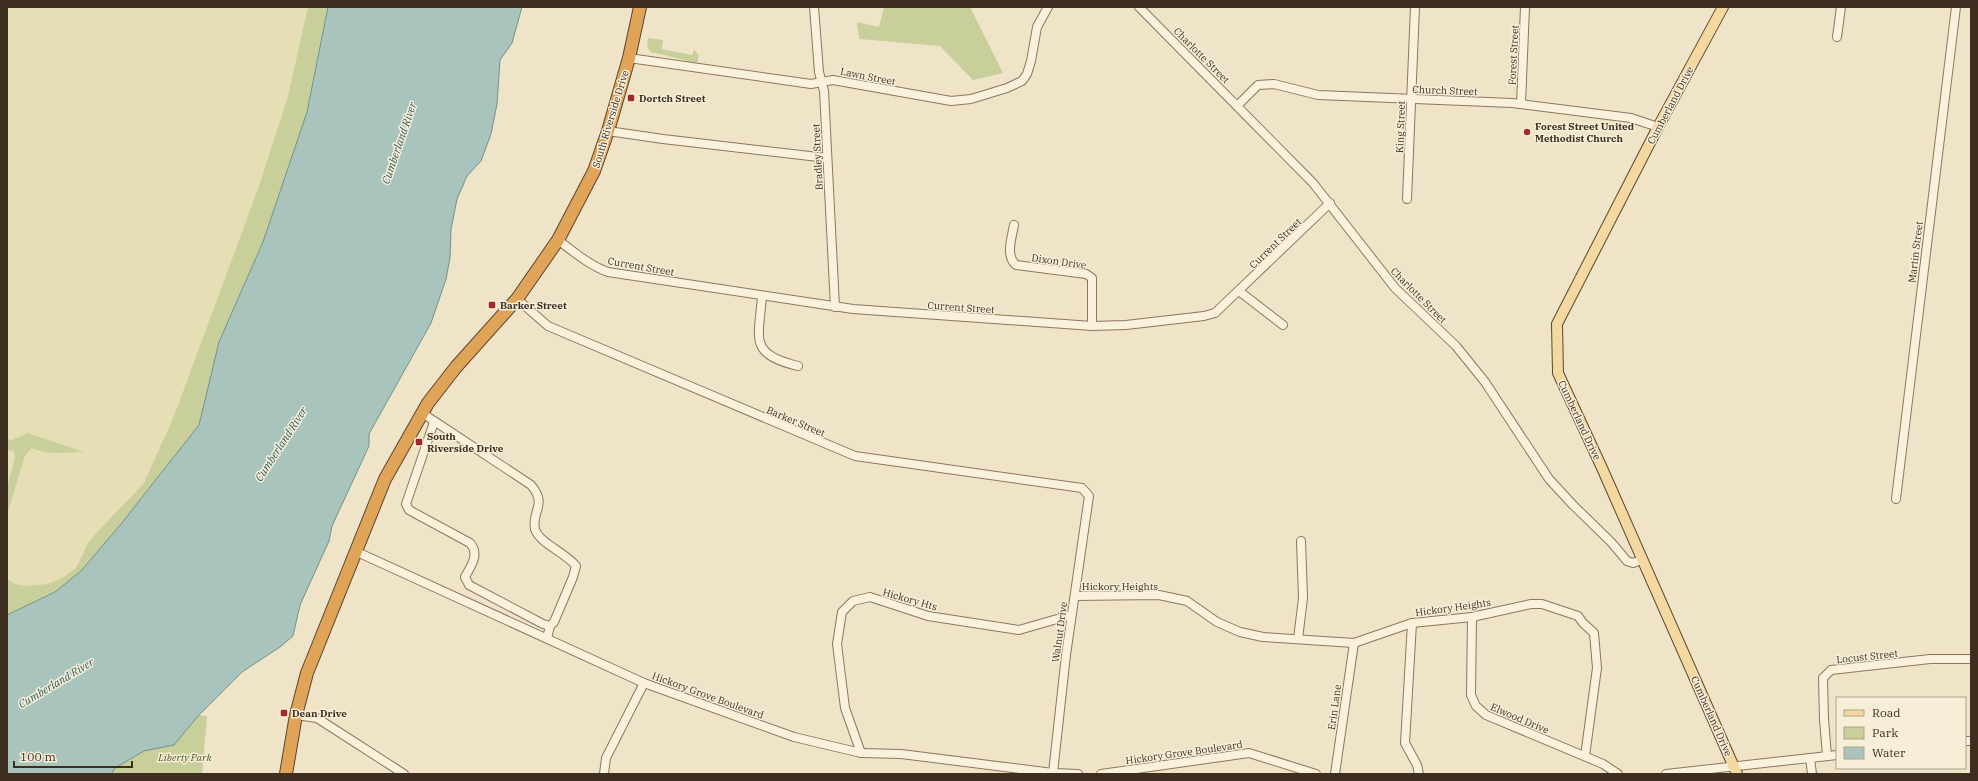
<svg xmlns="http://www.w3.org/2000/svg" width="1978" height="781" font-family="'IBM Plex Serif',serif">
<rect width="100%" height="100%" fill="#f0e4c8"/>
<g fill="#e6deb5">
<path d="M7,7H308L288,96L259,186L174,416L144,483L95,533L88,543L76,568L62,578L47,584L28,586L15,584L7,579V515L25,456L32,448L38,452L53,453L82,451L28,433L12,440L7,439Z"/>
<path d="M7,450L14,451L15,458L7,487Z"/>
</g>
<g fill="#c9cf9b">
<path d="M308,7H328L307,112L263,242L219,342L199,425L121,524L81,571L55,592L7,615V579L15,584L28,586L47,584L62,578L76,568L88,543L96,533L144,483L174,416L259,186L288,96Z"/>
<path d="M884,7H970L1003,73L973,80L940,46L859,39L857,22L879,27Z"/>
<path d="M648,38L663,40L662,49L692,55L694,49L699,56L697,63L651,52L647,47Z"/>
<path d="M28,433L84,452C67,452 47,456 32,448L25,456L7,515V487L15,458L14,451L7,450V439L12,440Z"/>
<path d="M199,715L207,716L202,774H111L115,768L144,751L174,745Z"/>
</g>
<path fill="#a9c4bc" stroke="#6f938a" d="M328,7H522L512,43L500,60L497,104L491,134L481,161L467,176L457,199L451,229L450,258L446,279L431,323L369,434V446L332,526L329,541L300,605L293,636L280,647L242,672L199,715L174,745L144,751L115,768L111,774H7V615L55,592L81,571L121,524L199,425L219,342L263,242L307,112Z"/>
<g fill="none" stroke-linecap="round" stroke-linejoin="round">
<defs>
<g id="minor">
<path d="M814,7L819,72L824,91L835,307"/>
<path d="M1139,7L1313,183L1395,288L1456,346L1485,382L1549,479L1573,505L1611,542L1627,561L1633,563L1641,560"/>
<path d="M1837,37L1841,7"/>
<path d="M629,58L811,84L833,80L951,101L971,99L1007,88L1022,81L1027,74L1031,61L1037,27L1048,7"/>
<path d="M1521,104L1525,7"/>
<path d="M1238,105L1258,85L1274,84L1318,95L1512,103L1631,118L1658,127"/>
<path d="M608,131L663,139L827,158"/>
<path d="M1407,199L1415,7"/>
<path d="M1014,225C1012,237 1005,256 1016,265L1086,274L1092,278V326"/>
<path d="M558,240C574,252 589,265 608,272L853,309L1092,326L1126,325L1204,316L1215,313L1330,203"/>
<path d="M1239,291L1283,325"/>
<path d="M762,296C759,339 748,354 798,366"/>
<path d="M517,299L548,326L855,456L1082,488L1089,496L1066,655L1053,773"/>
<path d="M422,413L531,485C548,505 531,511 535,529C539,543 566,553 576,566L573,577L554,622L550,626L547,638"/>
<path d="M434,422L406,504L409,510L470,543C480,554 471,566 465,577L469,585L543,624L550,626"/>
<path d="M1896,499L1956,7"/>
<path d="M355,551L644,683L794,737L861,753L901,754L1053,773L1078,774"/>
<path d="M1075,596L1159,595L1187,601L1217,622L1240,632L1263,637L1354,643L1412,623L1472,617L1531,604H1542L1578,616L1583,623L1594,633L1597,668L1585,756"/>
<path d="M1472,617L1471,695L1476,706L1486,715L1603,764L1618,774"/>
<path d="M1412,623L1405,743L1417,765L1419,774"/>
<path d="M1298,639L1303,598L1301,541"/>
<path d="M296,715L317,718L404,774"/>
<path d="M1965,741H1971"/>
<path d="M861,753L845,708L837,644L842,612L853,601L870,597L928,616L1019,630L1071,615"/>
<path d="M1827,756L1824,719L1823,678L1831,670L1930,659H1971"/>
<path d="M1810,758L1812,774"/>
<path d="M604,774L606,758L644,683"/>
<path d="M1101,774L1249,753L1316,774"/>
<path d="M1335,774L1354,643"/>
<path d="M1666,774L1837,755"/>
</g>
<path id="major" d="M1723,7L1658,127L1557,324L1558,373L1602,468L1737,774"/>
<path id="highway" d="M286,774L296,715L307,673L385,479L428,403L456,367L517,299L558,240L594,171L608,131L629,58L640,7"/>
</defs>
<use href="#minor" stroke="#8d765c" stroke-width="10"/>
<use href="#major" stroke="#5b4430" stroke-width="12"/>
<use href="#highway" stroke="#5b4430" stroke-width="14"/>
<use href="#minor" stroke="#faf1dc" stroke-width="8"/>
<use href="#major" stroke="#f3d9a0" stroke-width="10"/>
<use href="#highway" stroke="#e0a458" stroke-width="12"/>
</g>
<g fill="#9e2a2b" stroke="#f7eed8" stroke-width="1.5">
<rect x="627" y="94" width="8" height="8" rx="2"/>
<circle cx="1527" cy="132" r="4"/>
<rect x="488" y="301" width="8" height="8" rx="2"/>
<rect x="415" y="438" width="8" height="8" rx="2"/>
<rect x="280" y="709" width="8" height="8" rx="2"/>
</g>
<g text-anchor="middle" stroke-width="3" stroke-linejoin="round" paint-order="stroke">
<g font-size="10" fill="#3d2e20" stroke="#f7eed8">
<text transform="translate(1202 55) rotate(45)" y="4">Charlotte Street</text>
<text transform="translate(1513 55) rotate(-87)" y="4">Forest Street</text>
<text transform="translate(868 76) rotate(11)" y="4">Lawn Street</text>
<text transform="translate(1445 90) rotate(2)" y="4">Church Street</text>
<text transform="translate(1670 105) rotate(-62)" y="4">Cumberland Drive</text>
<text transform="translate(610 119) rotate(-73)" y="4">South Riverside Drive</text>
<text transform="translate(1400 127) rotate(-88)" y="4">King Street</text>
<text transform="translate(817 157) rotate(-93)" y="4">Bradley Street</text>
<text transform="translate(1275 243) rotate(-44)" y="4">Current Street</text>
<text transform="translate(1915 252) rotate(-83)" y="4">Martin Street</text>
<text transform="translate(1059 261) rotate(8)" y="4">Dixon Drive</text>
<text transform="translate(641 266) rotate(10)" y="4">Current Street</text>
<text transform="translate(1419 295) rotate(45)" y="4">Charlotte Street</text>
<text transform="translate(961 307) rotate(4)" y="4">Current Street</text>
<text transform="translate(1580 420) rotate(65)" y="4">Cumberland Drive</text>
<text transform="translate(796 421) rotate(23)" y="4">Barker Street</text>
<text x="1120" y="590">Hickory Heights</text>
<text transform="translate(910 599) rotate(16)" y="4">Hickory Hts</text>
<text transform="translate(1453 607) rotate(-8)" y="4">Hickory Heights</text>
<text transform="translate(1059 632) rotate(-82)" y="4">Walnut Drive</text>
<text transform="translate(1867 656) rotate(-6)" y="4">Locust Street</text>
<text transform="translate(708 695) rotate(20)" y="4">Hickory Grove Boulevard</text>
<text transform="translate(1334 707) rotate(-82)" y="4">Erin Lane</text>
<text transform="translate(1712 716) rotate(66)" y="4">Cumberland Drive</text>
<text transform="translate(1520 718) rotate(23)" y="4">Elwood Drive</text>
<text transform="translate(1184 752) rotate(-8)" y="4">Hickory Grove Boulevard</text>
</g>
<g font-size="10" font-weight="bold" fill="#3d2e20" stroke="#f7eed8" text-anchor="start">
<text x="639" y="102">Dortch Street</text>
<text x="1535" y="130">Forest Street United<tspan x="1535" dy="12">Methodist Church</tspan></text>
<text x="500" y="309">Barker Street</text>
<text x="427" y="440">South<tspan x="427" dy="12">Riverside Drive</tspan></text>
<text x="292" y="717">Dean Drive</text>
</g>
<g font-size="10" font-style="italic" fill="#4d5a26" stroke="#f7eed8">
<text x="185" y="761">Liberty Park</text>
</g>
<g font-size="11" font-style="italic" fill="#2f5d5a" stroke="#f7eed8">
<text transform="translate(399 143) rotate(-71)" y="4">Cumberland River</text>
<text transform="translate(281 444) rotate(-57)" y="4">Cumberland River</text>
<text transform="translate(56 683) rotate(-31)" y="4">Cumberland River</text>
</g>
</g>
<rect width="1978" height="781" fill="none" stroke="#3d2e20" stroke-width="16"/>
<rect x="1836" y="697" width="130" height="72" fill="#f7eed8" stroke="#ada18e"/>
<rect x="1844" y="710" width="20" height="6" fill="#f3d9a0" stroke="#ada18e"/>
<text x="1872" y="717" font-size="12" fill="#3d2e20">Road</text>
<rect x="1844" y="727" width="20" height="12" fill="#c9cf9b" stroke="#ada18e"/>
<text x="1872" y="737" font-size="12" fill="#3d2e20">Park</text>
<rect x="1844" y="747" width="20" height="12" fill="#a9c4bc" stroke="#ada18e"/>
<text x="1872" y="757" font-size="12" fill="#3d2e20">Water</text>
<path d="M14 761v6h118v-6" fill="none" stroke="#3d2e20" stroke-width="2"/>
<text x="20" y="761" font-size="12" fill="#3d2e20" stroke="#f7eed8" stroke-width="3" paint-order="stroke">100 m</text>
</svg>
